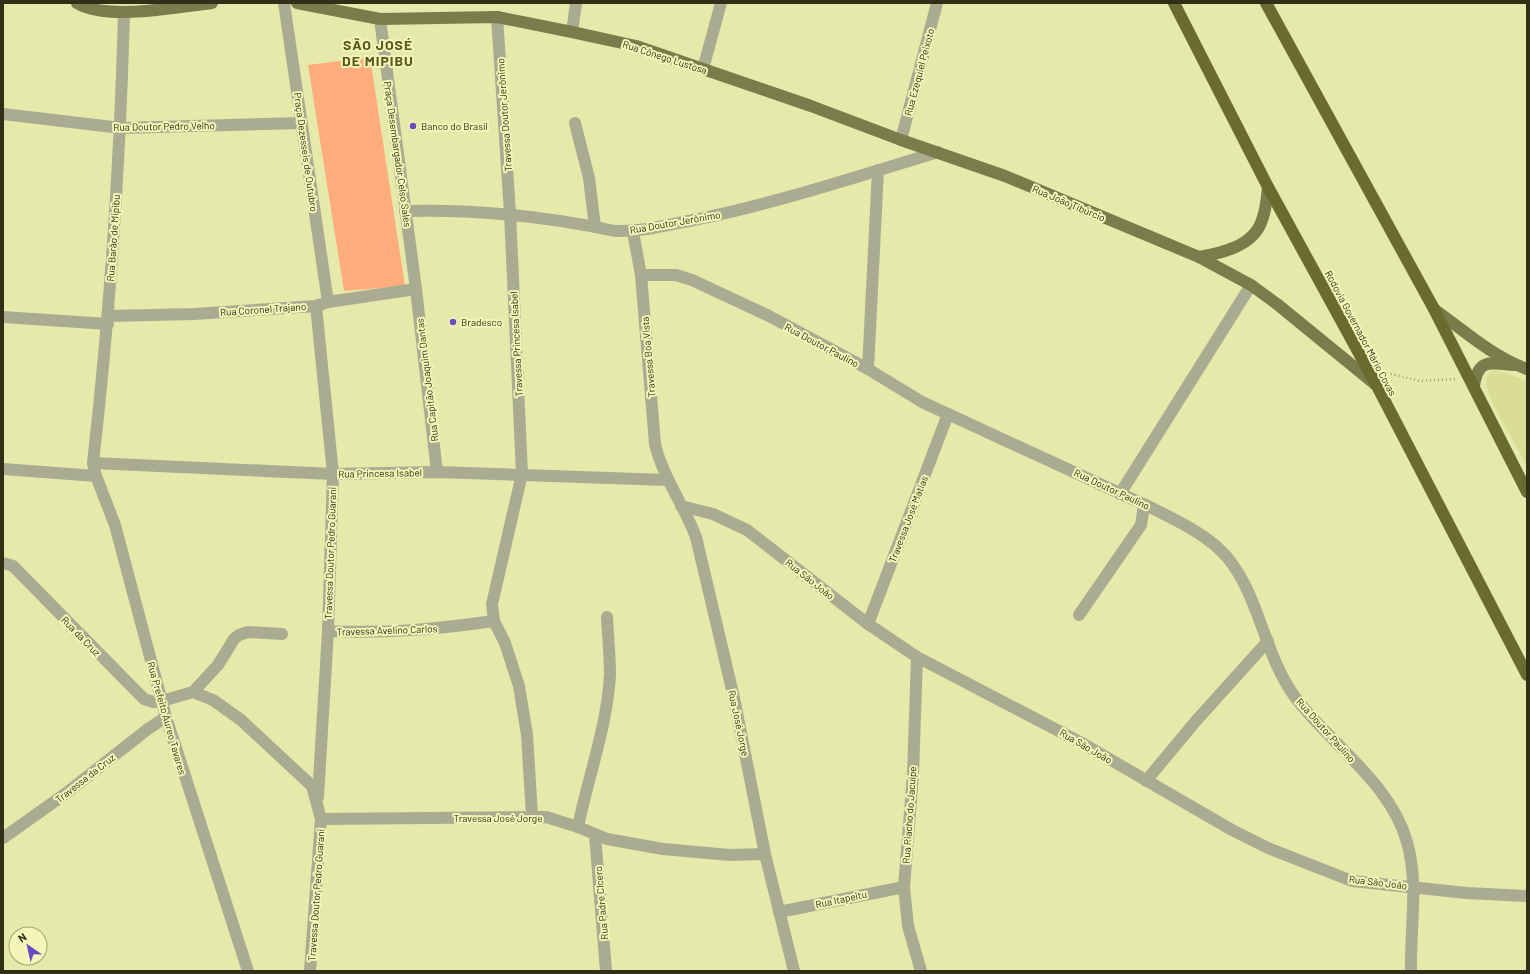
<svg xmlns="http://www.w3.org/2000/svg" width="1530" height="974" font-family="Barlow,sans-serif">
<rect width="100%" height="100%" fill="#e5e9aa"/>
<path fill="#d9dd96" d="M1492,371H1499L1527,381V466L1492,402L1486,384L1487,376Z"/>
<path fill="#ffad7d" d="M370,57L405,286L344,291L308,65Z"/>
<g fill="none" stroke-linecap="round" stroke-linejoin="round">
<path stroke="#9fa171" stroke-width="2.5" stroke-dasharray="1 3" stroke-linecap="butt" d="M1383,372L1420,381L1457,379"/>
<g stroke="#aaac91" stroke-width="12">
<path d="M284,3L328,302"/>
<path d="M124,13C120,163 110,313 93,463L96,476L115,525L166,717L248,971"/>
<path d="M497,17L510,213L522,474L492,604L494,621L505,643L519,686L527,735L532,816"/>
<path d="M380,19L416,289L437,472"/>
<path d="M572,32L576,3"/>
<path d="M703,69L721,3"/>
<path d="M3,114L121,128L302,123"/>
<path d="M575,123L589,178L595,227"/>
<path d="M901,140L937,3"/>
<path d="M405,211C478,209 544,216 615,231C644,232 671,224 699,219C780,202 859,176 938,152"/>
<path d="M633,232L641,275L655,444C663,478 684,505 696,537L734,698L765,854L794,971"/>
<path d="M641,275H676L692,280L769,316L868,369L922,402L1154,509C1179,522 1208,535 1227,557C1260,597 1264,655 1295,697C1331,745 1390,782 1407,842C1419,884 1410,928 1411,971"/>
<path d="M316,306L333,474L328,631L318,797"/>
<path d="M108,316L194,314L316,306L328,302L416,289"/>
<path d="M3,317L108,324"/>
<path d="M868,369L878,170"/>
<path d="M93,463L333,474L437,472L667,480"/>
<path d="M3,469L96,476"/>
<path d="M1120,494L1251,285"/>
<path d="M681,506L713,514L747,530L868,624L917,657L1080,742L1232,830L1268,848L1352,881L1467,893L1527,896"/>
<path d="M3,563L13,566L144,699L153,702L162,701L193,692L213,700L241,720L312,786L321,819L310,971"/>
<path d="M1079,615L1141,525L1144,505"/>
<path d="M868,624L948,414"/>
<path d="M328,631C386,634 437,629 494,621"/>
<path d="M917,657L913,774L904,887L908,926L921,971"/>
<path d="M193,692L218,665L234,639L239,635L248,632L282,634"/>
<path d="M1146,781L1195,722L1268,641"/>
<path d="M321,819L546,817L578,827L607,839L663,849L730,855L765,854"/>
<path d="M578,827C588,777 607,727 610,675C610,656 608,636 607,617"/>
<path d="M595,835L606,971"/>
<path d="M3,838L65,794L148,729L166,717"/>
<path d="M779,912L904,887"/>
</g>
<g stroke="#7a7c4b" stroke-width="12">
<path d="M77,3C107,21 177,7 212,3"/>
<path d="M297,3L380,19L497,17L572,32L636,46L811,106L901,140L1005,176L1199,257L1251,285L1277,304L1375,384"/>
<path d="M1199,257C1222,253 1254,246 1262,220C1266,210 1267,198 1268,187"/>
<path d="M1434,309C1463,330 1493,357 1527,369"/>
<path d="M1474,386C1478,358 1490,363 1514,365"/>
</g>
<g stroke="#696b30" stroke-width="12">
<path d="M1174,3L1268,187L1377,386L1527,675"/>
<path d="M1266,3L1434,309L1527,492"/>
</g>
</g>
<g fill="#694ac3" stroke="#f3f6b7" stroke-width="1.5">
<circle cx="413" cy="126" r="4"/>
<circle cx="453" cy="322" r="4"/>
</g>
<g text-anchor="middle" stroke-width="4" stroke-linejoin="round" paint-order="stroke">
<g font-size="10" fill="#2f3017" stroke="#f3f6b7">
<text transform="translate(665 57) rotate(18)" y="4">Rua Cônego Lustosa</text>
<text transform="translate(919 72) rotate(-75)" y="4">Rua Ezequiel Peixoto</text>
<text transform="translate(504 115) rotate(-94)" y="4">Travessa Doutor Jerônimo</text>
<text transform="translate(164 126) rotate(-1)" y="4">Rua Doutor Pedro Velho</text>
<text transform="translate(306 152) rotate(82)" y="4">Praça Dezesseis de Outubro</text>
<text transform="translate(398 154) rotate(82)" y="4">Praça Desembargador Celso Sales</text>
<text transform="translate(1069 203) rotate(23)" y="4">Rua João Tibúrcio</text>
<text transform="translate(675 222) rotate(-10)" y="4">Rua Doutor Jerônimo</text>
<text transform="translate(113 238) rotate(-86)" y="4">Rua Barão de Mipibu</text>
<text transform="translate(263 309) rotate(-4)" y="4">Rua Coronel Trajano</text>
<text transform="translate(1361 333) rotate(62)" y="4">Rodovia Governador Mário Covas</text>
<text transform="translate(516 344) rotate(-93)" y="4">Travessa Princesa Isabel</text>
<text transform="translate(822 345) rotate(28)" y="4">Rua Doutor Paulino</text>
<text transform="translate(648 357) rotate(-95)" y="4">Travessa Boa Vista</text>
<text transform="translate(427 380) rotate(-97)" y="4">Rua Capitão Joaquim Dantas</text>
<text transform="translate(380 473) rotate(-1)" y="4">Rua Princesa Isabel</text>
<text transform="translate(1112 489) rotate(25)" y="4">Rua Doutor Paulino</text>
<text transform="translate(908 519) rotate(-69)" y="4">Travessa José Matias</text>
<text transform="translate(330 553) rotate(-88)" y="4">Travessa Doutor Pedro Guarani</text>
<text transform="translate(810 579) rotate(38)" y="4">Rua São João</text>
<text transform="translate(387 630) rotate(-2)" y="4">Travessa Avelino Carlos</text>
<text transform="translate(81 636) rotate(46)" y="4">Rua da Cruz</text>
<text transform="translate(167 718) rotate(74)" y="4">Rua Prefeito Áureo Tavares</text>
<text transform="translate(739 723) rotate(78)" y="4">Rua José Jorge</text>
<text transform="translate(1326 730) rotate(48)" y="4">Rua Doutor Paulino</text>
<text transform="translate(1086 746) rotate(30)" y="4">Rua São João</text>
<text transform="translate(85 778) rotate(-38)" y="4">Travessa da Cruz</text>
<text transform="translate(909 815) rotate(-86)" y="4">Rua Riacho do Jacuípe</text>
<text x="498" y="822">Travessa José Jorge</text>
<text transform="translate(1378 882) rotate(7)" y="4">Rua São João</text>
<text transform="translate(316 895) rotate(-86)" y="4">Travessa Doutor Pedro Guarani</text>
<text transform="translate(841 899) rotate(-12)" y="4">Rua Itapeitu</text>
<text transform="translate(601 903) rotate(-95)" y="4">Rua Padre Clcero</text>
</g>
<g font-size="10" fill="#2f3017" stroke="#f3f6b7" text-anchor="start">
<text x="421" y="130">Banco do Brasil</text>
<text x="461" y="326">Bradesco</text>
</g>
<g font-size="14" font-weight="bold" letter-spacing="1" fill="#55571a" stroke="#f3f6b7">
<text x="378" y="50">SÃO JOSÉ<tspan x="378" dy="16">DE MIPIBU</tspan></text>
</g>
</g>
<rect width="1530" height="974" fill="none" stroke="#2f3017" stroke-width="8"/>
<g transform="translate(28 946) rotate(326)"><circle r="19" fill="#f3f6b7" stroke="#a5a777"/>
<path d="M0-3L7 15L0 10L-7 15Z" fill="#694ac3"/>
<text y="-6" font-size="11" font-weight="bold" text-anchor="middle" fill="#2f3017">N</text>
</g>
</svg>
